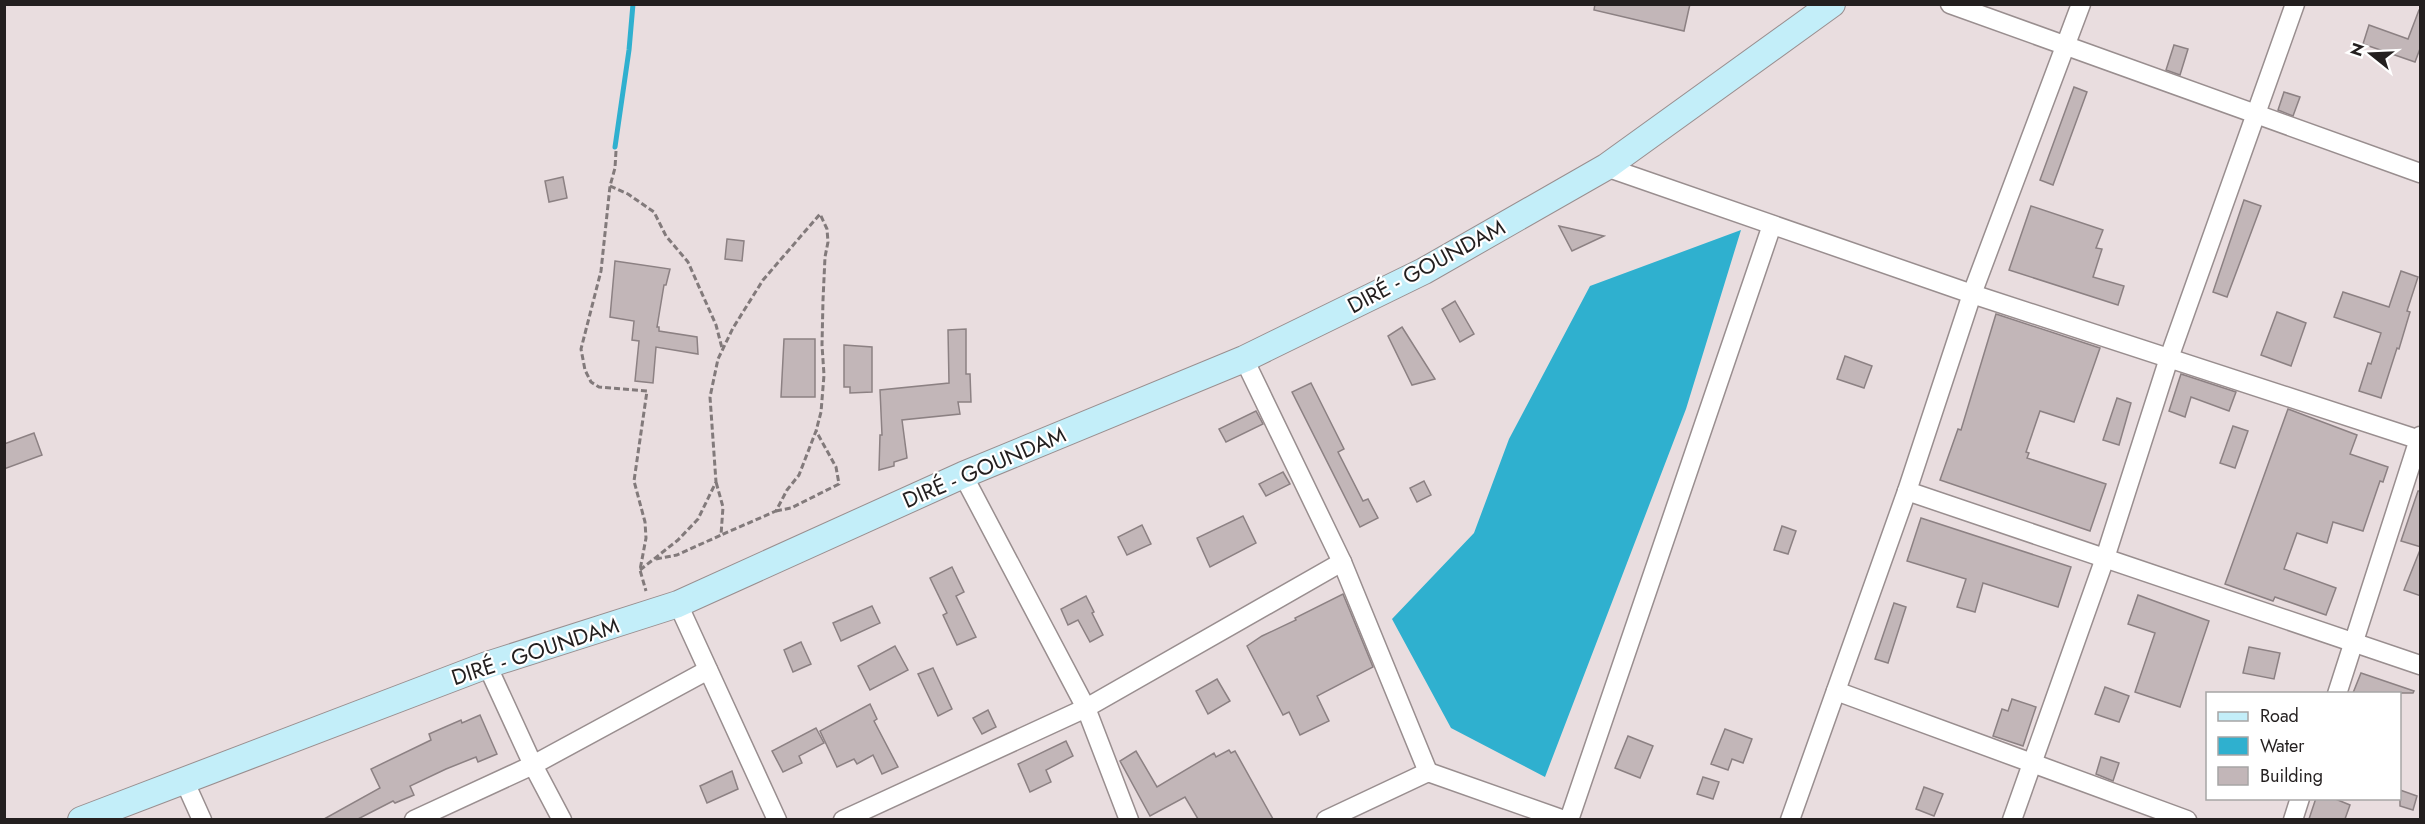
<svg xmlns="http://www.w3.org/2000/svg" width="2425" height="824" font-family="Jost,sans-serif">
<rect width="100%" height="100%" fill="#e9dddf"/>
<path fill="#2fb0cf" d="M1741,230L1686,409L1545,777L1451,728L1392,619L1474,533L1509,439L1590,286Z"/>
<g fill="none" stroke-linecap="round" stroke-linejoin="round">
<path stroke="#2fb0cf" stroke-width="5" d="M615,147L629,50L633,4"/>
</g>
<g fill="#c2b6b8" stroke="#8c8183" stroke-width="1.5">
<path d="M1595,4H1690L1684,31L1594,10Z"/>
<path d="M2419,10H2421V46L2415,62L2363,44L2369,25L2408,39Z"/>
<path d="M2174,45L2188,49L2180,75L2166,70Z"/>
<path d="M2074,87L2087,92L2053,185L2040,180Z"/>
<path d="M2284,92L2300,97L2293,116L2278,110Z"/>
<path d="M563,177L567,198L549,202L545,181Z"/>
<path d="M2244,200L2261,206L2227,297L2213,292Z"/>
<path d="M2031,206L2103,230L2096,248L2102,249L2093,277L2124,286L2118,305L2009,270Z"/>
<path d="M1559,226L1604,236L1572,251Z"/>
<path d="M727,239L744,241L742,261L725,259Z"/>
<path d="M615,261L670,269L666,285H664L657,327H659V331L697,337L698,354L656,347L653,383L635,381L639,341L632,340L634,321L610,317Z"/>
<path d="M2401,271L2418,277L2407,311L2410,312L2399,349L2397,348L2381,398L2359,391L2368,363L2371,364L2381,333L2334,317L2343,292L2389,307Z"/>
<path d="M1455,301L1474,334L1460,342L1442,309Z"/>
<path d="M2277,312L2306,323L2291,366L2261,355Z"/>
<path d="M1996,314L2100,348L2074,422L2040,411L2026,452L2029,453L2027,458L2106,484L2090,531L1940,480L1958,429L1961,430Z"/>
<path d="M1402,327L1435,379L1412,385L1388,336Z"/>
<path d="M966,329V374H970L971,402H958L960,414L902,420L907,458L894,462V466L879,470L880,435H882L880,390L949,383L948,330Z"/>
<path d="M784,339H815V397H781Z"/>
<path d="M844,345L872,347V392L850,393V387H844Z"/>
<path d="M1845,356L1872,366L1864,388L1837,379Z"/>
<path d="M2181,374L2236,392L2229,411L2191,397L2185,417L2169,411Z"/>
<path d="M1311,383L1344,449L1338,452L1363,501L1368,499L1378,518L1360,527L1292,392Z"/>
<path d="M2117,398L2131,403L2119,445L2103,440Z"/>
<path d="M2288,409L2357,435L2350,454L2388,467L2383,482L2380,481L2363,531L2333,522L2327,543L2297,533L2284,569L2336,588L2326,615L2275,597L2273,601L2225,584Z"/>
<path d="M1256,411L1263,424L1226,442L1219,429Z"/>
<path d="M2233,426L2248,431L2235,468L2220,463Z"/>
<path d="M34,433L42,455L4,469V444Z"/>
<path d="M1283,472L1290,484L1266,496L1259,484Z"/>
<path d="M1424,481L1431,495L1417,502L1410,488Z"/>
<path d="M2418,491H2421V547L2401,541Z"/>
<path d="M1243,516L1256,543L1210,567L1197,538Z"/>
<path d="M1921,518L2071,567L2058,607L1983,583L1975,612L1957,607L1966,579L1907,561Z"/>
<path d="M1142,525L1151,544L1127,555L1118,537Z"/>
<path d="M1782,526L1796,531L1788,554L1774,550Z"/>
<path d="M2420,550H2421V596L2404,590Z"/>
<path d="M952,567L964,592L956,596L976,637L957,645L943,615L947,613L930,578Z"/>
<path d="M1343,594L1373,667L1317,696L1329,721L1300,735L1289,712L1283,715L1247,646L1262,636L1296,620L1295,618Z"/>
<path d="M2138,595L2209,621L2180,707L2135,692L2155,633L2128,624Z"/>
<path d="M1086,596L1094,612L1092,613L1103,635L1090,642L1078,620L1068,625L1061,609Z"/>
<path d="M1894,603L1906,607L1888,663L1875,659Z"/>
<path d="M872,606L880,623L841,641L833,623Z"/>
<path d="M801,642L811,664L793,672L784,650Z"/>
<path d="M895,646L908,670L870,690L858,666Z"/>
<path d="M2249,647L2280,653L2274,679L2243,673Z"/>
<path d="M933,668L952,709L938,716L918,674Z"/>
<path d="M2361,673L2414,691L2413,693H2353Z"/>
<path d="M1217,679L1230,701L1208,714L1196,691Z"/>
<path d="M2105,687L2129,696L2119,722L2095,714Z"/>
<path d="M2012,699L2036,707L2023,746L1993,736L2002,709L2008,711Z"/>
<path d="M870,704L877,719L874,721L898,767L882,774L873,755L857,764L854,759L837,767L820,731Z"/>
<path d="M988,710L996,727L982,734L973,718Z"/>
<path d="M480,715L497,754L478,762L476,757L446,769L410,786L414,795L395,803L393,801L358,819H324L380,788L371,769L431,740L429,734L461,720L462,723Z"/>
<path d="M816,728L824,743L799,756L802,763L783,772L772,751Z"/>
<path d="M1725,729L1752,739L1743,763L1732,759L1728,770L1711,764Z"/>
<path d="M1628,736L1653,746L1640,778L1615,768Z"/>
<path d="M1066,741L1073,756L1046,770L1051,782L1030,792L1018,764Z"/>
<path d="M1229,750L1231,753L1235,751L1273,819H1198L1185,797L1150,816L1120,761L1136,751L1157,787L1214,753L1216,757Z"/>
<path d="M2101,757L2119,763L2113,781L2096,774Z"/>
<path d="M732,771L738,789L707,803L700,786Z"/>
<path d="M1703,777L1719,782L1713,799L1697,794Z"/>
<path d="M1924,787L1943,794L1934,816L1916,809Z"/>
<path d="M2400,790L2417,796L2413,810L2400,806Z"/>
<path d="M2316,798H2333L2350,805L2345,819H2309Z"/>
</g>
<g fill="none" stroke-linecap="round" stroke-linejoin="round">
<defs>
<g id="minor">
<path d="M1950,4L2420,173"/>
<path d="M1606,167L1972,294L2420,440"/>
<path d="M1244,359L1342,562L1428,772"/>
<path d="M963,475L1086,708L1129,820"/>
<path d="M1907,491L2420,665"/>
<path d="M678,604L777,820"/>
<path d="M487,665L533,765L562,820"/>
<path d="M1836,691L2187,820"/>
<path d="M2337,694L2420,436"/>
<path d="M184,780L202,820"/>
<path d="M414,820L533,765L708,670"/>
<path d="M843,820L1086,708L1342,562"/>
<path d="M1326,820L1428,772L1564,820"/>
<path d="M1569,820L1772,225"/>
<path d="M1790,820L1907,491L1972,294L2081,4"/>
<path d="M2012,820L2105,558L2169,358L2295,4"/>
<path d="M2293,820L2300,798"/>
</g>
<path id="secondary" d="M81,820L487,665L678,604L963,475L1244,359L1424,271L1606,167L1832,4"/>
</defs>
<use href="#minor" stroke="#998e8f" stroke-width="21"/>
<use href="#secondary" stroke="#998e8f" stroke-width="28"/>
<g stroke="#827a7b" stroke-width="3" stroke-dasharray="6 3" stroke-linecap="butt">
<path d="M616,151L615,168L610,186L601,271L581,349L585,370L591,382L599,387L647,391L634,481L645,522L646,538L640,570L646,591"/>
<path d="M610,186L628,194L654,212L666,236L688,262L716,325L722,348"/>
<path d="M776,511L791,508L839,484L836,467L816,431"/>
<path d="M656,559L677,555L721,535L723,507L716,482"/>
<path d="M640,570L678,540L698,519L716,482L710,397L718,359L733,328L763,280L820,214L827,229L828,242L825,257L823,300L822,345L824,375L821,412L816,431L799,475L787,490L776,511L721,535"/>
</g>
<use href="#minor" stroke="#fff" stroke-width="18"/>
<use href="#secondary" stroke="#c3eef9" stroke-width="26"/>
</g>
<g text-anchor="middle" stroke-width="4.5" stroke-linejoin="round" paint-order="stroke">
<g font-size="22" fill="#231f1f" stroke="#fff">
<text transform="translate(1426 266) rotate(-28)" y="8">DIRÉ - GOUNDAM</text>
<text transform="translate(984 467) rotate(-23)" y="8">DIRÉ - GOUNDAM</text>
<text transform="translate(535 651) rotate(-18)" y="8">DIRÉ - GOUNDAM</text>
</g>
</g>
<rect width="2425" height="824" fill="none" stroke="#231f1f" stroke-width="12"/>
<rect x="2206" y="692" width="195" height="108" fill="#ffffff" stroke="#a7a5a5" stroke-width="1.5"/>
<rect x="2218" y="712" width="30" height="9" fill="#c3eef9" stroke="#a7a5a5" stroke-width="1.5"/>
<text x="2260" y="722" font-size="18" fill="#231f1f">Road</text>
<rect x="2218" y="737" width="30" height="18" fill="#2fb0cf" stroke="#a7a5a5" stroke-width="1.5"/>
<text x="2260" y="752" font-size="18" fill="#231f1f">Water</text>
<rect x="2218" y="767" width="30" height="18" fill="#c2b6b8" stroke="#a7a5a5" stroke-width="1.5"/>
<text x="2260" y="782" font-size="18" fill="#231f1f">Building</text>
<g transform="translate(2371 54) rotate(288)" stroke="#ffffff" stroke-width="4.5" paint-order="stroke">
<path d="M0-4.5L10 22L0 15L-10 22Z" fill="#231f1f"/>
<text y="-9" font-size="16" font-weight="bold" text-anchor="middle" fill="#231f1f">N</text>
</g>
</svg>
